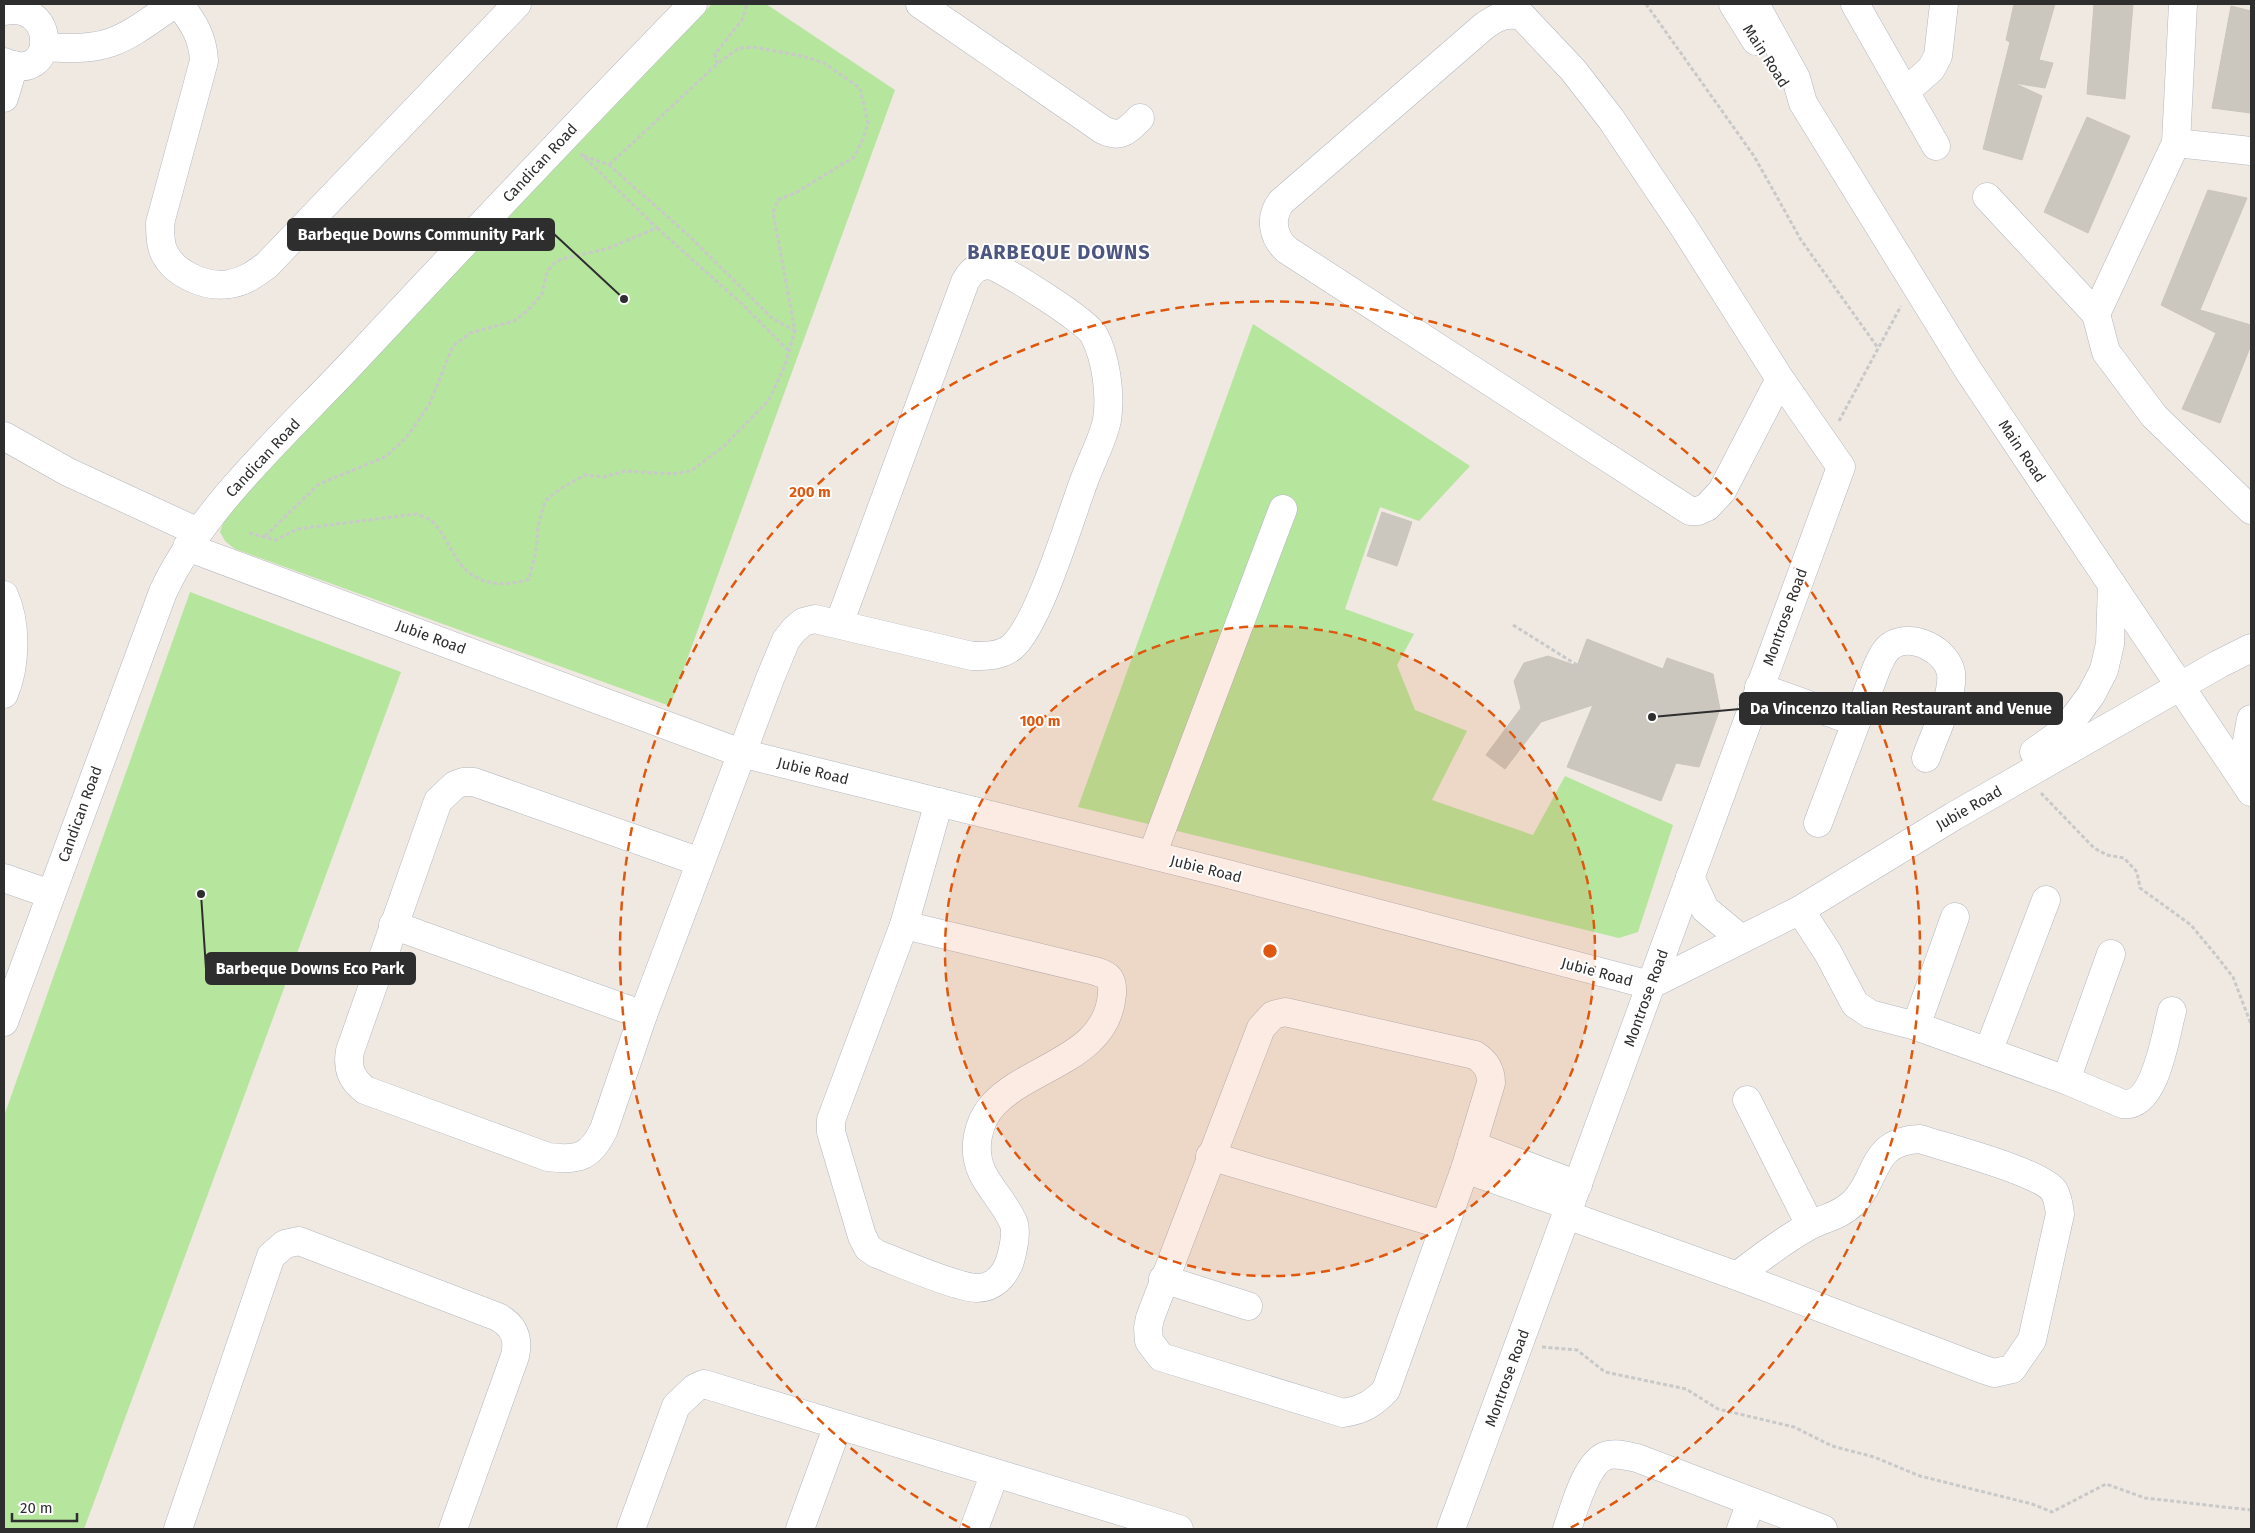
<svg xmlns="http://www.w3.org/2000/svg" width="2255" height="1533" font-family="'Fira Sans',sans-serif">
<rect width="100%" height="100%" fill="#efe9e1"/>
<g fill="#b6e59e">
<path d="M712,4H766L895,90L670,706L235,549L225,541L220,532L228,509Z"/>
<path d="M1253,324L1470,466L1419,521L1380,507L1345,609L1414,634L1397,665L1415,710L1467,731L1432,800L1533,835L1565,776L1673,825L1638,932L1619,938L1078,807Z"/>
<path d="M190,592L401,672L84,1529H4V1116Z"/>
</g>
<g fill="#cbc7bf" stroke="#cbc5ba">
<path d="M2014,4H2055L2039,60L2053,63L2045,88L2014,83L2042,96L2022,160L1983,149L2010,42L2006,40Z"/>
<path d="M2094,4H2133L2125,99L2087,94Z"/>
<path d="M2231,6L2251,11V113L2212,108Z"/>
<path d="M2087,117L2130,136L2088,233L2044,212Z"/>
<path d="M2208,190L2247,198L2200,310L2251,325V345L2220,423L2182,409L2216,333L2161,305Z"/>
<path d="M1382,512L1412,522L1397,566L1367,556Z"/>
<path d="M1587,639L1663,669L1667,658L1713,674L1720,709L1699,767L1676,763L1661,801L1567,767L1593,705L1541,722L1505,769L1486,755L1521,708L1514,681L1524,663L1548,656L1577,666Z"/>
</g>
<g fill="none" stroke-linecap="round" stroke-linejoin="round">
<defs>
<g id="minor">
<path d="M179,4C193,22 203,37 204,61L160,223C160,231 160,242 163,250C172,273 205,288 229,284C244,282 255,274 267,265L517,4"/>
<path d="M920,4L1103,130C1121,139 1128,130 1140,118"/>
<path d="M1733,4L1756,41"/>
<path d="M1755,4L1796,78L1803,103L1968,370L2251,792"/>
<path d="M1855,4L1936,146"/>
<path d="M4,11C58,0 57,86 4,62"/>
<path d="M44,47C110,52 121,41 174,4"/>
<path d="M1905,92L1931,69L1938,56L1944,4"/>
<path d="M4,98L14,65"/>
<path d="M2176,143L2251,151"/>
<path d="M1987,197L2096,314L2106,352L2154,416L2251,510"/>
<path d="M2096,314L2176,143L2183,4"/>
<path d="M4,436L68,472L198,532"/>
<path d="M187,547L741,753L1224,873L1650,985L1800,910L1954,816L2219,664L2251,648"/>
<path d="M4,595C17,623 16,666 4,694"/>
<path d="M1759,687L1856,722"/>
<path d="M2034,752L2065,730L2091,695L2104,670L2110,644L2112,585"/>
<path d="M2241,774L2251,719"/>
<path d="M1818,823L1877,667C1881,659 1884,650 1892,645C1913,633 1947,650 1951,673C1954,696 1934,735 1926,758"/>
<path d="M1152,855L1283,509"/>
<path d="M700,862L474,782H463L455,785L438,801L350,1051C347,1068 351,1079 365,1090L548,1157C578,1161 591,1157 604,1129L643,1015L771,676L786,640L794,630L803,622L815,619L972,656C987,656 1001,656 1012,647C1039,624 1070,518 1084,481C1091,461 1103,440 1107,420C1111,394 1106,358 1094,335C1086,320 1009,273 991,265C978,265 971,270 965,282L839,624"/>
<path d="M1690,877L1705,909L1741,939"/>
<path d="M4,878L50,894"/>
<path d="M1800,910L1828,953L1855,1004L1870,1014L1916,1026L2066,1080L2123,1104C2156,1108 2165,1036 2172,1011"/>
<path d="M393,925L643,1015"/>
<path d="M904,925L1095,971C1109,975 1113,979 1112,994C1107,1059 1030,1065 993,1105C977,1123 972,1150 982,1172C991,1191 1006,1204 1014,1224C1017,1234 1013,1250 1010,1261C1005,1275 994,1288 977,1288C955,1287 901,1263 877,1254L868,1248L862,1236L831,1132V1120Z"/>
<path d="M904,925L939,802"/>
<path d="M1285,1012L1475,1055C1486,1062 1491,1070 1491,1083L1465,1169L1386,1390C1373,1404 1362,1410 1343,1413L1161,1357L1149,1341L1148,1328L1150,1318L1261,1028L1273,1015Z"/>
<path d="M4,1022L163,592C202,508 286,433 350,365C463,244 577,123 693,4"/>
<path d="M1916,1026L1955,917"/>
<path d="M1988,1052L2046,900"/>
<path d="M2066,1080L2111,954"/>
<path d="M1747,1100L1810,1225"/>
<path d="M1472,1145L1578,1185"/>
<path d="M1210,1156L1444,1225"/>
<path d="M1465,1169L1570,1206"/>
<path d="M1567,1215L1737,1276L1982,1369L1994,1373L2012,1369L2032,1340L2060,1214C2059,1206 2058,1198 2054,1191C2039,1171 1947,1148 1920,1139C1870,1141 1879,1178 1853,1203C1840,1216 1824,1218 1809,1226C1784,1240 1760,1258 1737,1276"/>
<path d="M1163,1279L1248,1306"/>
<path d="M178,1529L271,1256L285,1244L299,1241L498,1317C514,1326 519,1338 515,1356L453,1529"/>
<path d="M631,1529L676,1406L695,1388L704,1384L1179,1529"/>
<path d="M800,1529L838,1425"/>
<path d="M974,1529L995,1473"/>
<path d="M1451,1529L1841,467L1780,379L1685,229L1611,119L1573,70L1522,16C1507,12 1496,17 1483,27L1281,202C1269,218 1273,238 1287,250L1690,511H1698L1707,507L1722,491L1780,379"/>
<path d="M1567,1529C1574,1510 1585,1465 1605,1456C1615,1452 1627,1456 1637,1458L1823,1529"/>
<path d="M1741,1529L1751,1502"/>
</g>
</defs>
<use href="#minor" stroke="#b4b7c1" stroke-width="29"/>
<g stroke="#c9c9c9" stroke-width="3" stroke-dasharray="4 2.5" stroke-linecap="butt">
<path d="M1646,4L1754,156L1801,240L1878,348"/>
<path d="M584,156L609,165L686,233L772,318L795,331"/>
<path d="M609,165L717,64"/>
<path d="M657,228L742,304L788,350"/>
<path d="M1839,421L1901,306"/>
<path d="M249,533L276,540L297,529L416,514C421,516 429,518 433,522C444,534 450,549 459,562C475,585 504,588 529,579L536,551L538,526L545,501L560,489L585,475L604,477L625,471L673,474L691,471L723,447L769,400L785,365L795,331L773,212L778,200L797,192L854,157L863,139L868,123L860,88L824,63L802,56L753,47L739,48L717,64L715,54L742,20L747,4"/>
<path d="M265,536L319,484L385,457L406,438L429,405L453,346L470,333L514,321L527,311L542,294L547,272L553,264L561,259L606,249L657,228L580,153"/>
<path d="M1513,625L1577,665"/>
<path d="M2041,793L2094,848L2107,855L2124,858L2137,872L2140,888L2191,925L2215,954L2233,977L2251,1024"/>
<path d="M1542,1347L1577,1350L1605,1372L1686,1389L1718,1409L1794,1427L1832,1446L1874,1457L1920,1476L2032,1504L2052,1512L2106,1484L2145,1498L2251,1510"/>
</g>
<use href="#minor" stroke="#fff" stroke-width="28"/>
</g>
<circle cx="1270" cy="951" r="325" fill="#df570e" fill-opacity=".12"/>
<g fill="none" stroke="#df570e" stroke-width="2.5" stroke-dasharray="9 6">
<circle cx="1270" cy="951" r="325"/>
<path d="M970 1528A650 650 0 1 1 1570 1528"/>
</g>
<g text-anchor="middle" stroke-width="4" stroke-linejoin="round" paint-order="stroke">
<g font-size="15" fill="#2e2e2e" stroke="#fff">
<text transform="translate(1766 56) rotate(57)" y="5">Main Road</text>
<text transform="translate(540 163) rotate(-47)" y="5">Candican Road</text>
<text transform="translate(2022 451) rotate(56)" y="5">Main Road</text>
<text transform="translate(263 458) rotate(-47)" y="5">Candican Road</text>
<text transform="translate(1785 617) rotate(-70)" y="5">Montrose Road</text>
<text transform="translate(431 637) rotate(20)" y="5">Jubie Road</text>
<text transform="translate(813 771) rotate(14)" y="5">Jubie Road</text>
<text transform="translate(1969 808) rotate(-30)" y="5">Jubie Road</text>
<text transform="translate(80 814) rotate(-70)" y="5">Candican Road</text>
<text transform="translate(1206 869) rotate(14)" y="5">Jubie Road</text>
<text transform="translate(1597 972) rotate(15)" y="5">Jubie Road</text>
<text transform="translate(1646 998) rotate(-70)" y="5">Montrose Road</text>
<text transform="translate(1507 1378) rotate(-70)" y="5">Montrose Road</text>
</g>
<g font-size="20" font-weight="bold" letter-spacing="1" fill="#4d5680" stroke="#fff">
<text x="1059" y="259">BARBEQUE DOWNS</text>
</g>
</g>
<circle cx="1270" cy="951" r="8" fill="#df570e" stroke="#fff" stroke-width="2.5"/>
<g font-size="15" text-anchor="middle" font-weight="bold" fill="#df570e" stroke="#fff" stroke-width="4" stroke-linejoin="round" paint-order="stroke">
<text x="810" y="497">200 m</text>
<text x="1040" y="726">100 m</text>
</g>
<path fill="none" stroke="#2e2e2e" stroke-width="2" d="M624 299L554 234M1652 717L1740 709M201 894L206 969"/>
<g fill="#2e2e2e" stroke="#fff" stroke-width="2">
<circle cx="624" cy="299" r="5"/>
<circle cx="1652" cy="717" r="5"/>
<circle cx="201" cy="894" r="5"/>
</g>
<g fill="#2e2e2e" stroke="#2e2e2e" stroke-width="2">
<rect x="288" y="219" width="266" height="31" rx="5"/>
<rect x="1740" y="693" width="322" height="31" rx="5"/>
<rect x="206" y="953" width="209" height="31" rx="5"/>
</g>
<g font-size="16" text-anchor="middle" font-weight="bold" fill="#fff">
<text x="421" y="240">Barbeque Downs Community Park</text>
<text x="1901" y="714">Da Vincenzo Italian Restaurant and Venue</text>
<text x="310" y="974">Barbeque Downs Eco Park</text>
</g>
<rect width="2255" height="1533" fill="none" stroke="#2e2e2e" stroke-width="10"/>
<path d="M12 1513v8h65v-8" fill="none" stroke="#2e2e2e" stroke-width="2.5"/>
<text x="20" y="1513" font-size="15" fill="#2e2e2e" stroke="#ffffff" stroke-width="4" paint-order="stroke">20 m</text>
</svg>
